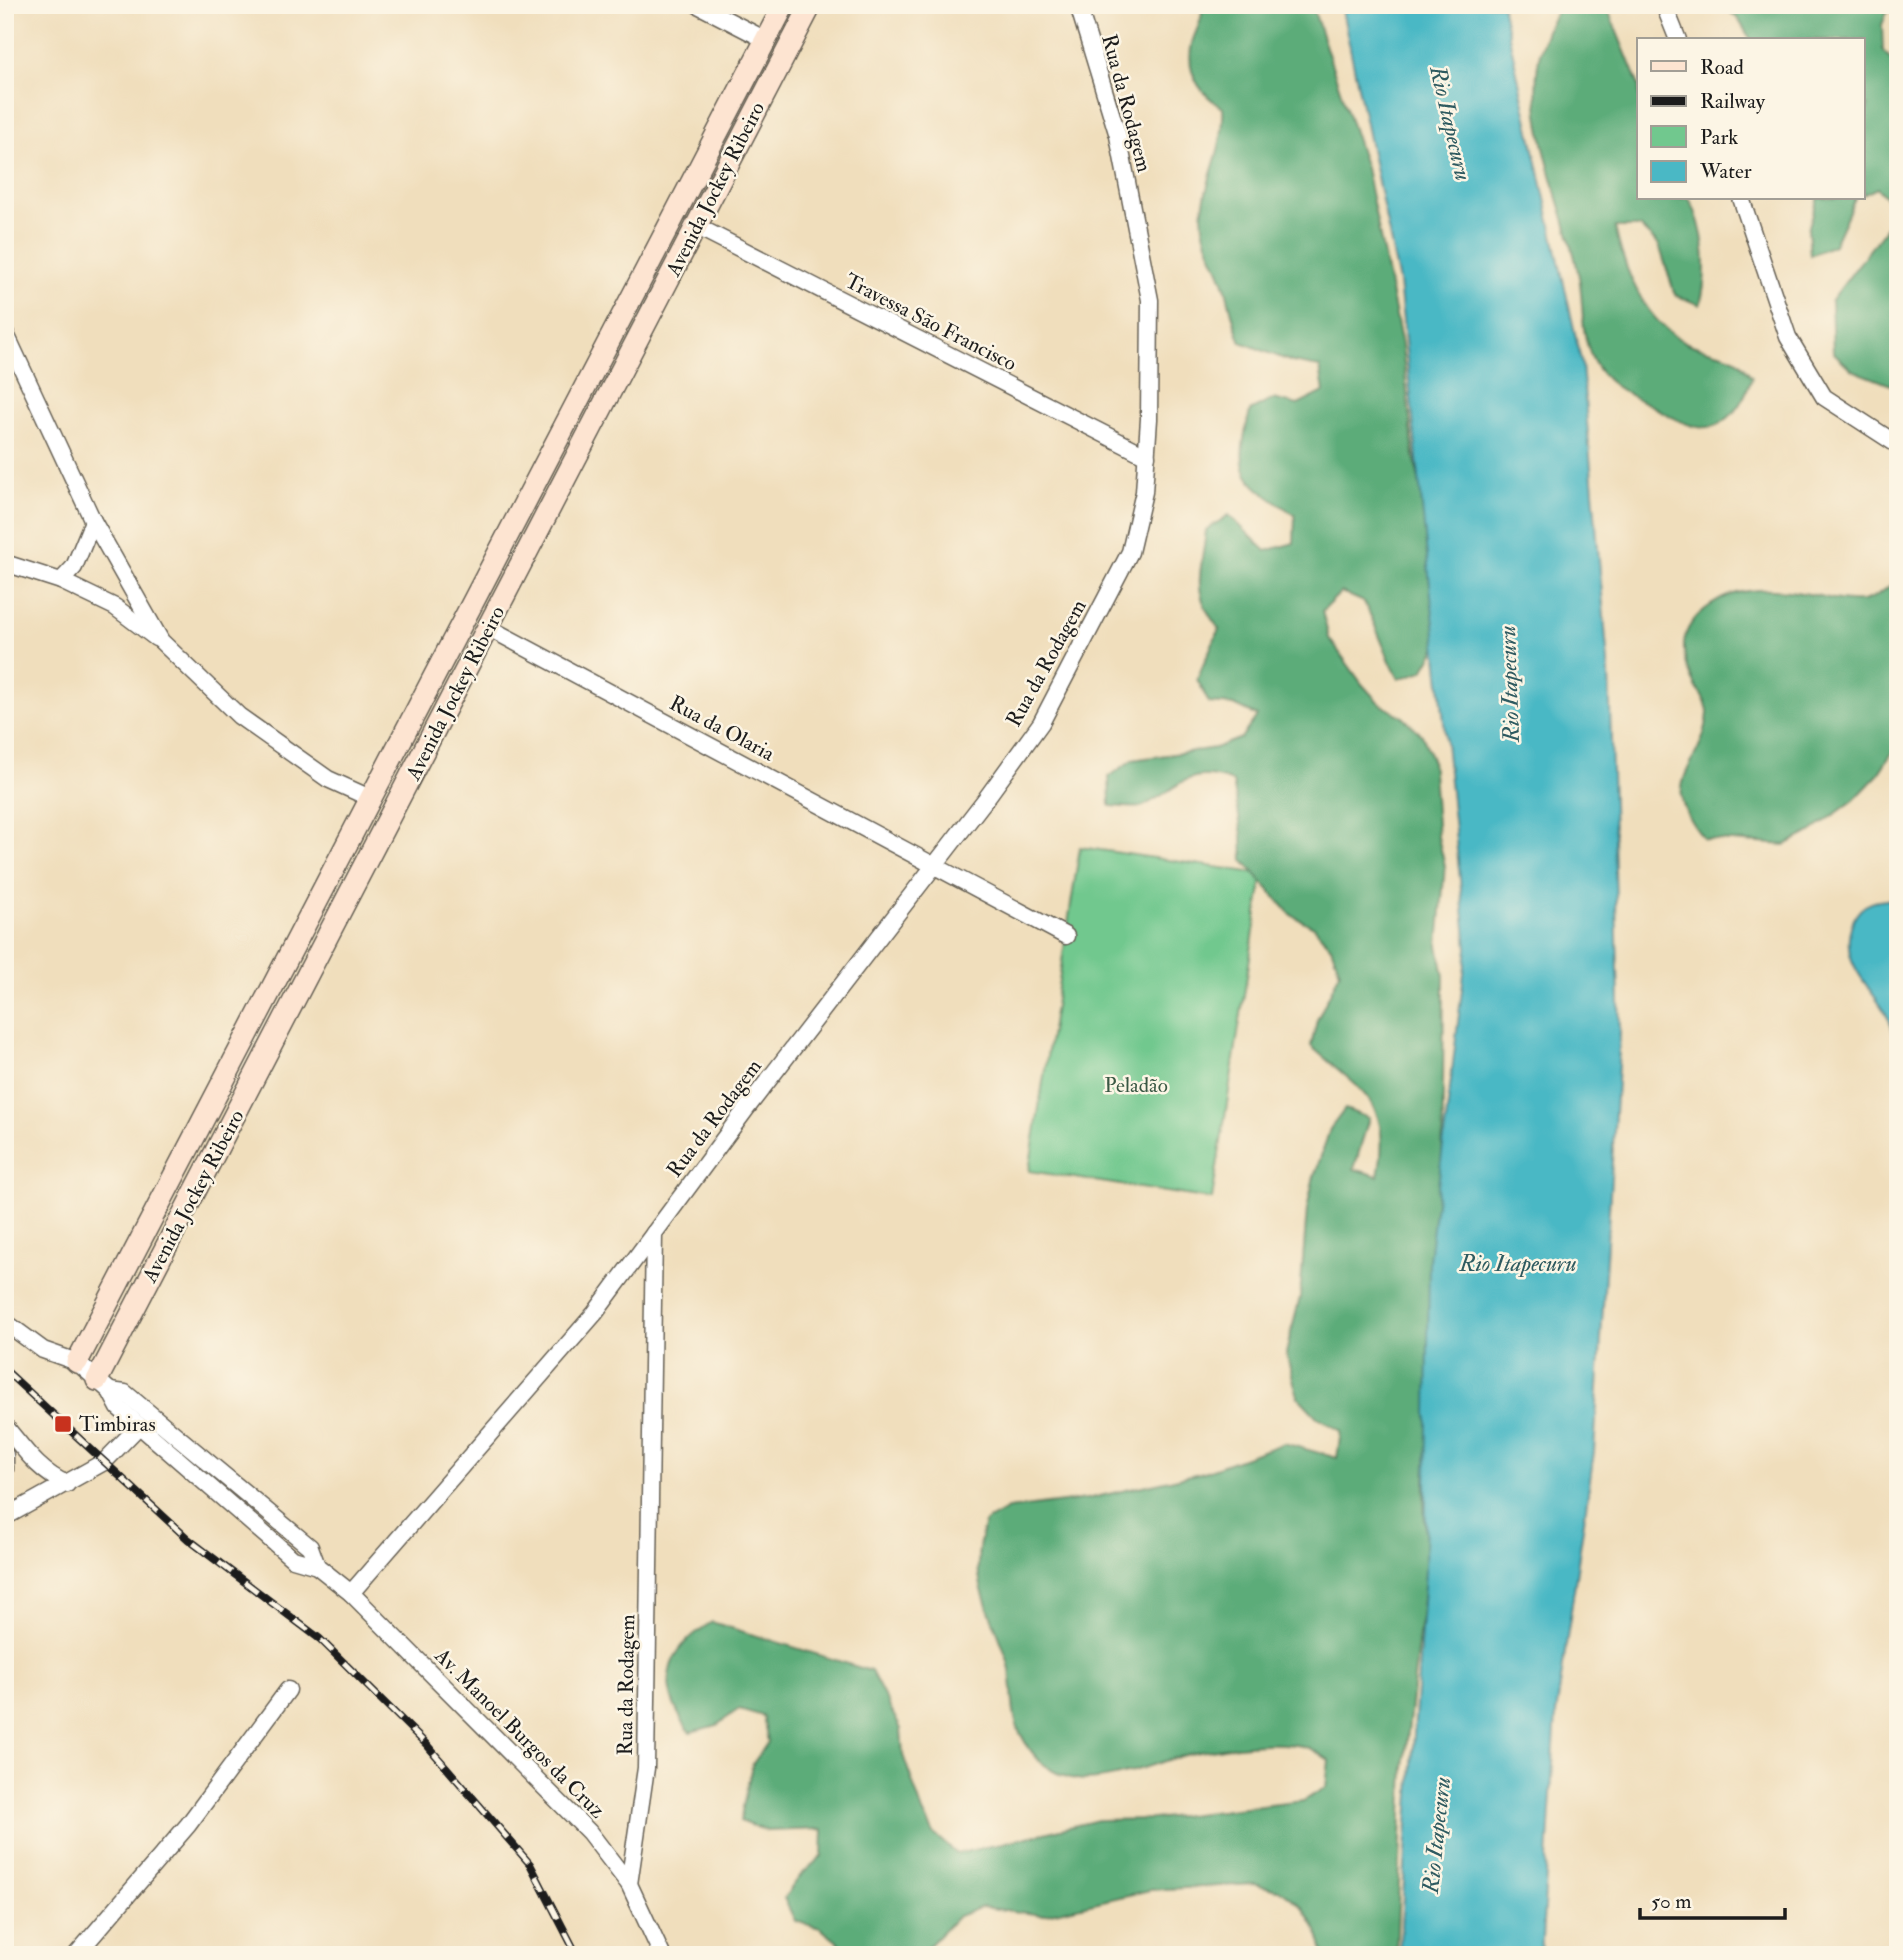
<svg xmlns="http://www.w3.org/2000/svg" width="1903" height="1960" font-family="'IM FELL Double Pica',serif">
<rect width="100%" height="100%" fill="#fcf5e5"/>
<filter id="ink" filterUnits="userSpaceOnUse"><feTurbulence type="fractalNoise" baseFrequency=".0143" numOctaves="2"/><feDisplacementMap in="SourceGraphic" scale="14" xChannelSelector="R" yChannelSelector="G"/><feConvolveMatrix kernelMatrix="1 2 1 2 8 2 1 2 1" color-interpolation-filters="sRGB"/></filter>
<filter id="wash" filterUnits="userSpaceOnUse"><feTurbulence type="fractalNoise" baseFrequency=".00686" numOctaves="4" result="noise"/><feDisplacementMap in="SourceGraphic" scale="28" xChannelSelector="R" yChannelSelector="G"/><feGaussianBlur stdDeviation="1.57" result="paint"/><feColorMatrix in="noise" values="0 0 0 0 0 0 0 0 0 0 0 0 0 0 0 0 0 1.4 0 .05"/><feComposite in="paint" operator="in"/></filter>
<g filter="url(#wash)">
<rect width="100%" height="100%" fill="#f0debc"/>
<path fill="#71c88e" stroke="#467255" stroke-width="2" d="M1080,847L1263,874L1212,1199L1029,1171Z"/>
<g fill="#5cac79" stroke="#3c644a" stroke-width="2">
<path d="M1202,5H1311L1313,8L1366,168L1402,345L1414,455L1425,510L1437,647L1423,671L1399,679C1385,654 1377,627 1364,602L1341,592L1322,611L1329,638L1362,684L1380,704L1403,717L1422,735L1432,759L1438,837L1445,866L1438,945L1444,976L1442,1194L1424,1501L1427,1563L1404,1768L1396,1955H1324L1317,1931L1303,1907L1282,1891L1254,1884L1150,1890L1042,1915L982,1907L958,1916L920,1955H841L845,1948L820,1928L795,1921L784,1898L801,1875L822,1856L823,1829L767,1831L740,1821L752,1765L768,1742L763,1716L739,1709L717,1725L690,1732C656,1686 663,1651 712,1622L871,1671L901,1729L903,1755L923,1812L934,1834L957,1854L1098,1820L1153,1819L1303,1801L1326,1787L1329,1760C1322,1756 1314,1749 1306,1747C1271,1739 1224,1747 1190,1754C1128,1768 1061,1814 1020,1733C1010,1713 1014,1687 1009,1665C993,1609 965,1584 985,1522L1008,1509L1087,1499L1204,1472L1284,1443L1337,1458L1341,1431L1317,1417L1298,1397L1286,1353L1300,1297L1307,1209L1313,1180L1330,1129L1345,1109L1369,1118L1354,1169L1378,1176C1393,1100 1361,1092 1311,1046L1317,1020L1340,972L1331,947L1314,927L1291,915L1243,860L1242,834L1233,782C1185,765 1181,788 1143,806C1135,810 1119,806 1110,806L1109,777L1132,760L1215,748L1241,738L1257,716L1234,705L1209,703L1197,679L1219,629C1189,591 1202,573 1206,530L1229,515L1266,551L1294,543L1295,515C1243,479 1233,478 1250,411L1273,399L1298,405L1324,392L1320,367L1292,362L1241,342C1234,325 1231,308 1226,290C1219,263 1198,238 1203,208C1208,172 1225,146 1223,108C1199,93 1185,73 1192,43C1196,29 1203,21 1202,5Z"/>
<path d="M1561,5H1606L1639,86V198H1689C1706,229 1709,272 1700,305L1675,295L1659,245L1640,227H1615C1624,270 1645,323 1687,343C1702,350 1719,351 1734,358C1740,361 1747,371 1752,377C1745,400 1728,431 1699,427C1683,425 1664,412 1650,405C1628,394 1604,384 1593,360C1580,334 1584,304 1579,277C1563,190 1503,88 1561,5Z"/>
<path d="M1722,5H1890L1882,25L1883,51L1898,66V388L1852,370L1833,352L1831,301L1883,232L1895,207L1877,188L1863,195V121L1868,106L1863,104V40H1751L1738,19Z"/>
<path d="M1818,198H1855L1834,245L1810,255L1808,229Z"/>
<path d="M1898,578V744L1876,777L1854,800L1811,832L1785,845L1704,839C1653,779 1704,770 1708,712C1708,704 1701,695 1697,688C1676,650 1678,623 1719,600C1744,586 1782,589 1809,594C1826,597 1845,603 1862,601C1875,599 1889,587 1898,578Z"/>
</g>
<g fill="#4ab8c5" stroke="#336a70" stroke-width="2">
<path d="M1341,5H1502L1582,365L1609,674L1620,1033L1594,1452L1556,1714L1541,1955H1399L1425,1572L1429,1260L1467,948L1399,282Z"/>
<path d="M1898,899V1085C1894,1067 1898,1049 1893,1031C1882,991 1834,968 1853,921C1861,901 1879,900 1898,899Z"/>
</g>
</g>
<g filter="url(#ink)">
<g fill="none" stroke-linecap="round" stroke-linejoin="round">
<defs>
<g id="street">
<path d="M698,5L766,40"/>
<path d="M1664,5L1678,40"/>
<path d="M1741,198L1788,337L1824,397L1898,445"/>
<path d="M696,226L1147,456"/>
<path d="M5,332L93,521L161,641L239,716L328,779L370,798"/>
<path d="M5,563L61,581L115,607L156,638"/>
<path d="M61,581L74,567L93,521"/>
<path d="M489,628L1066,936"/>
<path d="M5,1322L43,1350L77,1362L110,1391L119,1408L293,1559L317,1566L351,1593L589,1832L629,1884L662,1955"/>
<path d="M110,1391L125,1393L310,1547L317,1566"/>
<path d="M5,1426C25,1450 38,1471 67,1484"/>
<path d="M5,1455V1470"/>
<path d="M5,1517L104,1462L139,1426"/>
<path d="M351,1593L595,1313L746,1109L985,800L1041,723L1130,552L1144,492L1149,419L1150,300L1118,136L1078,5"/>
<path d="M629,1884L646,1768L654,1233"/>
<path d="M76,1955L188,1825L288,1690"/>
</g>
<g id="secondary">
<path d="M77,1362L784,5"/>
<path d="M97,1380L811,5"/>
</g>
</defs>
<use href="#street" stroke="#666054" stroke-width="19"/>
<use href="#secondary" stroke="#666054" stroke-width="24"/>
<use href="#street" stroke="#fff" stroke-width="16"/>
<use href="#secondary" stroke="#fde4d1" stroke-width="21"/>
<defs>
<path id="rail" d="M5,1370L188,1539L320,1639L426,1744L530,1864L577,1955"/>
</defs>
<use href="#rail" stroke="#1c1c1c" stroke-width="8"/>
<use href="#rail" stroke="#fcf5e5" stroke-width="5" stroke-dasharray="16" stroke-linecap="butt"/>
</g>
</g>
<rect fill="#c8321e" stroke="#fcf5e5" stroke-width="2.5" x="54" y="1415" width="18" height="18" rx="3.5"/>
<g text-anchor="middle" stroke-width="5" stroke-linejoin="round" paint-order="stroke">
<g font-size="21" fill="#1c1c1c" stroke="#fcf5e5">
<text transform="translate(1127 103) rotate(75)" y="7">Rua da Rodagem</text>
<text transform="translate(715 189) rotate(-63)" y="7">Avenida Jockey Ribeiro</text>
<text transform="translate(931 322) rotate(27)" y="7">Travessa São Francisco</text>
<text transform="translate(1046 663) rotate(-61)" y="7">Rua da Rodagem</text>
<text transform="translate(455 693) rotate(-63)" y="7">Avenida Jockey Ribeiro</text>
<text transform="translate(722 728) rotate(28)" y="7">Rua da Olaria</text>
<text transform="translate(714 1118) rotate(-53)" y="7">Rua da Rodagem</text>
<text transform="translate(193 1196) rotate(-62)" y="7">Avenida Jockey Ribeiro</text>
<text transform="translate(626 1685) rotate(-89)" y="7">Rua da Rodagem</text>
<text transform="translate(520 1733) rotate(45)" y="7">Av. Manoel Burgos da Cruz</text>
</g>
<g font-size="21" fill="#3a5844" stroke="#fcf5e5">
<text x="1136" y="1092">Peladão</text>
</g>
<g font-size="21" fill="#1c1c1c" stroke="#fcf5e5" text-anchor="start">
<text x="79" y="1431">Timbiras</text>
</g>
<g font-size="23" font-style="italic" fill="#2e5a60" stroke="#fcf5e5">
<text transform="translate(1451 123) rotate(77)" y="8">Rio Itapecuru</text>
<text transform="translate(1509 684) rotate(-92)" y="8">Rio Itapecuru</text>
<text x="1518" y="1271">Rio Itapecuru</text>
<text transform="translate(1436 1835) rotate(-84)" y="8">Rio Itapecuru</text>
</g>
</g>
<rect width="1903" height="1960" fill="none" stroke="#fcf5e5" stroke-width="28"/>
<rect x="1637" y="38" width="228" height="161" fill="#fcf5e5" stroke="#a29e95" stroke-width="2"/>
<rect x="1651" y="61" width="35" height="10" fill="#fde4d1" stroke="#a29e95" stroke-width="2"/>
<text x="1700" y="74" font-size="21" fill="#1c1c1c">Road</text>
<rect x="1651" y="96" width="35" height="10" fill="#1c1c1c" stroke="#a29e95" stroke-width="2"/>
<text x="1700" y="108" font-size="21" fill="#1c1c1c">Railway</text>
<rect x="1651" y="126" width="35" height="21" fill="#71c88e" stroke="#a29e95" stroke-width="2"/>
<text x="1700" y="144" font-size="21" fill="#1c1c1c">Park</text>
<rect x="1651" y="161" width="35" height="21" fill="#4ab8c5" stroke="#a29e95" stroke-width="2"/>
<text x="1700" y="178" font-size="21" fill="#1c1c1c">Water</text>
<path d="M1640 1908v10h145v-10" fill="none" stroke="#1c1c1c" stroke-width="3.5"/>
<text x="1651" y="1908" font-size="21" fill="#1c1c1c" stroke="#fcf5e5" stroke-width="5" paint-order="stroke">50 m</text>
</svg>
